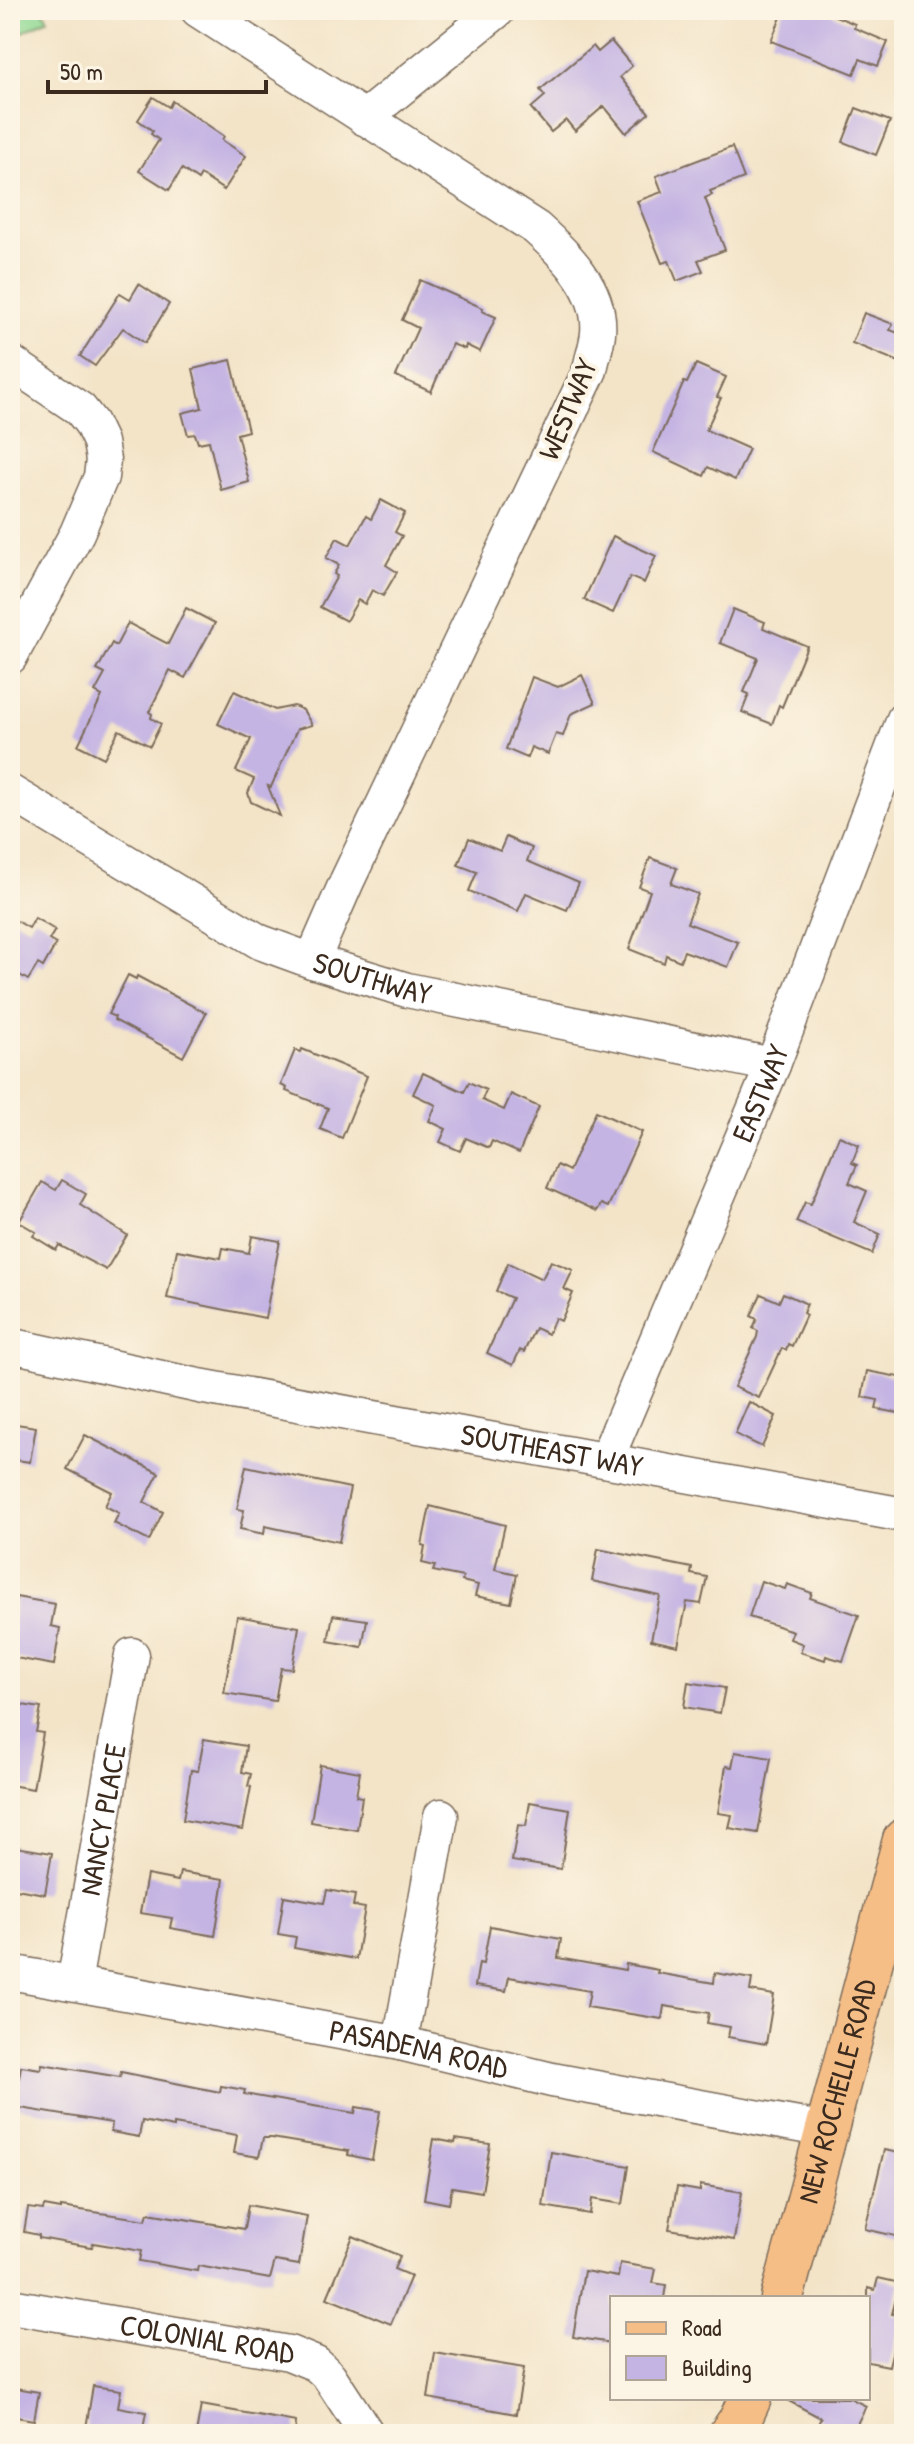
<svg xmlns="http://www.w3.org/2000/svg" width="914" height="2444" font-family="'Patrick Hand',sans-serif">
<rect width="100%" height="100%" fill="#fcf5e5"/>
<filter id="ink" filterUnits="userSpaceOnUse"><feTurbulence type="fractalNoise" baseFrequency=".0125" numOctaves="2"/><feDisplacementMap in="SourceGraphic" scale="16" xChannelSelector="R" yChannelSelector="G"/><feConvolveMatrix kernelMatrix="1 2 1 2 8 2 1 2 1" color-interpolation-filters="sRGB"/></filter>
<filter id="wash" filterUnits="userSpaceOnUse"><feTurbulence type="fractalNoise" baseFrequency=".006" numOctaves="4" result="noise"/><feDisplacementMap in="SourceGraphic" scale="32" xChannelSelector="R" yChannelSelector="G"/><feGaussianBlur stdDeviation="1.8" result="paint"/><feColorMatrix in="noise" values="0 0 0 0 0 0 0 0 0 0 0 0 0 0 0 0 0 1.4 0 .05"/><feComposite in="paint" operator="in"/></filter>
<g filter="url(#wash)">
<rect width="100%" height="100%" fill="#f3e4c8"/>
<path fill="#91d994" stroke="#668259" stroke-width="2" d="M10,10H43L48,19L10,39Z"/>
<g id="blocks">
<g fill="#c4b4e3">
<path d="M784,10H821L855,24L854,28L888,42L878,66L860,59L854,74L771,41Z"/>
<path d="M611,41L632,66L620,77L649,113L626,133L604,106L575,131L566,120L551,132L531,108L545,96L540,90L593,46L598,52Z"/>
<path d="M153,97L169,107L172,101L224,136L222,140L246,156L224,190L201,175L198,180L182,169L169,190L139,171L159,140L151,134L153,131L138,120Z"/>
<path d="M856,108L890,121L876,155L843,142Z"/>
<path d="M732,147L744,178L710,191L712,195L705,198L725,250L698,260L703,271L677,281L669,261L662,263L637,201L662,192L656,176Z"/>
<path d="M420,280L483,308L482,311L496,317L480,352L466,345L465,349L452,344L431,392L396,376L418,328L402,320Z"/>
<path d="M139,284L169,304L145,343L123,328L95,366L80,356L120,293L130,299Z"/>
<path d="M864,313L893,324L890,330L904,335V364L852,343Z"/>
<path d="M231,360L248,431L237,434L249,482L221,490L209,441L198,443L195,434L188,435L182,413L202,408L193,369Z"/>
<path d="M696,364L726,377L717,397L721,398L706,430L749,449L735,480L708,467L704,476L653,452L684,382L687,383Z"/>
<path d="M381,500L405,513L395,532L402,536L386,565L397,572L383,596L372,590L365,604L358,600L346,621L320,607L337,576L334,574L339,565L326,558L337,538L350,545L366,516L371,519Z"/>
<path d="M613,536L656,556L644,583L630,577L613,613L584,600Z"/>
<path d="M186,608L215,623L185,678L170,670L149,712L152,714L151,718L161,724L150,746L119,730L104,758L78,745L102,696L95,692L105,674L97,670L112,643L116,646L128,623L168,644Z"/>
<path d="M733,609L765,622L763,628L807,646L782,707L779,705L772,724L742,712L749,694L744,692L758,658L720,643Z"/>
<path d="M582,675L595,703L571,714L563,736L556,734L548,754L531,747L527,758L506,749L532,677L558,687Z"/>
<path d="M234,691L275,710L294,706L303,710L312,725L297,729L271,787L268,786L280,816L251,802L248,793L254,779L236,771L251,739L218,724Z"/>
<path d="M506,837L532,848L527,861L579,883L567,910L526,893L518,911L469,891L477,872L458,865L469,838L500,851Z"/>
<path d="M650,858L677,868L671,884L698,894L687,923L738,942L728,967L684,951L680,961L666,955L664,963L629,949L650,891L639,887Z"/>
<path d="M10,917L29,928L35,918L55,930L49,940L56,944L43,967L38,964L28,980L10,969Z"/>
<path d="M128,975L136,979L137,976L206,1013L183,1057L114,1020L115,1017L108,1014Z"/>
<path d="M302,1049L367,1076L342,1138L320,1129L328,1108L286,1091L287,1088L281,1085L295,1050L301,1052Z"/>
<path d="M423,1073L464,1092L469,1082L486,1090L482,1100L504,1110L511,1094L539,1107L519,1153L492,1141L489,1148L466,1138L460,1151L440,1142L446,1129L429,1121L436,1105L413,1094Z"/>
<path d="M596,1111L642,1132L608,1207L601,1204L597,1211L547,1188L557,1165L569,1171Z"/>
<path d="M839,1136L859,1145L852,1163L857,1165L849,1183L867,1191L854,1222L880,1234L872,1254L796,1222L805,1202L811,1204Z"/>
<path d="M62,1180L86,1194L80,1205L127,1235L106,1270L59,1245L56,1250L33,1236L36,1232L19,1222L42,1182L56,1190Z"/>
<path d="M252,1236L280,1241L265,1318L167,1298L177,1250L221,1258L223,1248L249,1253Z"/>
<path d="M551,1261L573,1270L564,1289L573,1293L561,1321L555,1318L548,1334L535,1328L524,1352L520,1350L513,1365L487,1353L512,1298L496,1291L508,1263L542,1279Z"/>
<path d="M783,1293L807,1304L803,1313L806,1315L792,1346L788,1344L786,1350L782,1348L759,1398L734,1387L757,1337L758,1331L753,1328L757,1319L751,1316L761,1294L779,1302Z"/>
<path d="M867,1371L904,1378V1414L876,1409L878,1400L862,1397Z"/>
<path d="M749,1402L776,1416L762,1447L735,1434Z"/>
<path d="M10,1423L36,1427L30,1462L10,1459Z"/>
<path d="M85,1435L159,1473L144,1502L163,1512L149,1541L114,1523L119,1513L105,1506L112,1492L67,1469Z"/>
<path d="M246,1466L350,1488L339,1542L265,1526L264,1534L240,1529L244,1510L237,1509Z"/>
<path d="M430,1506L505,1525L495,1569L517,1574L511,1603L475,1596L478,1585L462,1581L463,1577L433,1571L435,1566L422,1563L425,1546L422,1545Z"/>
<path d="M598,1549L692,1568L691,1574L707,1577L701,1604L687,1602L678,1646L651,1640L660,1596L592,1581Z"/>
<path d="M761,1581L785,1589L787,1584L812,1593L810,1598L859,1615L843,1661L826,1656L825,1660L800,1652L803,1644L790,1639L793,1631L749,1617Z"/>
<path d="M16,1597L55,1604L51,1626L60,1628L54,1665L10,1657V1633Z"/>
<path d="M333,1615L367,1620L362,1647L328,1641Z"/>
<path d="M237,1616L299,1627L292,1669L281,1668L275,1701L224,1693Z"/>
<path d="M688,1682L725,1688L720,1713L684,1707Z"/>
<path d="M10,1703L41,1708L36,1732L43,1733L33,1789L10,1785Z"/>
<path d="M204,1739L246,1746L242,1772L251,1774L248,1786L251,1787L243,1830L183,1820L191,1770L198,1771Z"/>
<path d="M735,1752L771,1758L758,1833L729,1828L732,1815L718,1813L726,1766L732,1767Z"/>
<path d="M320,1765L360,1772L356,1796L362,1797L357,1830L311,1822Z"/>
<path d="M530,1802L570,1809L561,1869L512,1861L518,1825L526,1826Z"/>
<path d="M10,1846L52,1853L45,1894L10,1888Z"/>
<path d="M180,1872L224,1879L215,1936L170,1928L172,1918L140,1913L147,1875L178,1881Z"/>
<path d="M327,1890L355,1895L353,1906L365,1908L356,1959L294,1948L296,1937L278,1934L284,1896L324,1903Z"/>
<path d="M490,1926L561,1939L558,1958L625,1970L626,1964L658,1970L657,1973L714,1983L715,1973L752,1979L750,1991L774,1995L766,2044L728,2037L730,2027L707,2023L709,2013L664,2006L662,2019L587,2007L590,1991L509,1977L506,1991L475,1986L479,1963L483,1964Z"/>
<path d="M42,2064L120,2077L121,2072L220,2092L221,2086L245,2090L244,2094L355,2113L356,2107L380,2111L372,2160L348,2155L349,2151L272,2138H263L259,2157L234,2153L237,2135L174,2124V2127L142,2121L139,2137L111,2132L112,2123L14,2107L21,2066L41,2069Z"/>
<path d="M434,2139L455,2143L456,2139L490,2144L482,2192L452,2187L449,2204L424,2199Z"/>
<path d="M884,2150L904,2154V2238L865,2229Z"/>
<path d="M551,2152L629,2166L623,2204L592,2199L590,2214L543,2206Z"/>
<path d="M700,2185L742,2192L734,2240L669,2229L677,2187L700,2191Z"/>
<path d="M248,2205L307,2216L299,2265L275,2261L270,2279L198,2266L197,2271L139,2261L141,2251L93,2243L92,2247L73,2244L39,2238V2235L24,2232L28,2208L43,2210L44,2206L61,2209V2207L146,2220L148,2213L244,2229Z"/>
<path d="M353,2236L400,2256L394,2269L411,2276L391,2324L327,2298Z"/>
<path d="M620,2263L656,2269L653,2283L666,2285L664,2298H612V2343L573,2337L584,2271L618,2277Z"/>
<path d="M878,2278L900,2283L892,2314L901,2316L889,2366L868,2362V2288L875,2290Z"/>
<path d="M435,2353L524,2368L516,2414L428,2398Z"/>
<path d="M93,2386L121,2390L118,2407L146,2412L142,2434H85Z"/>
<path d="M10,2387L39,2392L34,2420L10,2416Z"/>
<path d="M783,2398H850L866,2406L852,2434H813L821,2418Z"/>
<path d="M201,2405L296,2422L295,2434H196Z"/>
</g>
</g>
</g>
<g filter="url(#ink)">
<use href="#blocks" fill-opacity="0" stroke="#7b6b5a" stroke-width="2"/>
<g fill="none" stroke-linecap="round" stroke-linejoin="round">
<defs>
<g id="minor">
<path d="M198,10L536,228C565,254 602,289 598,333C597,345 592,358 590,370L347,881L312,961"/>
<path d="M364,118L498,10"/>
<path d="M10,362L80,409L91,423L100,442L103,460L101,477L77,533L10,657"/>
<path id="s1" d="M10,792L260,942L312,961L407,990L773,1065"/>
<path id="s2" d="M10,1345L199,1386L904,1515"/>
<path id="s3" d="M606,1460L773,1065L904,719"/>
<path id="s4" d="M10,1972L400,2043L552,2080L826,2130"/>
<path id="s5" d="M74,1983L132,1655"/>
<path d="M400,2043L441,1816"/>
<path id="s6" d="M10,2306L289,2353L316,2364L329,2376L367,2434"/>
</g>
<g id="major">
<path id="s7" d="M782,2298L904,1840"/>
<path d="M730,2434L740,2420L750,2398"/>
</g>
</defs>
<use href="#minor" stroke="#7b6b5a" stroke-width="37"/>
<use href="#major" stroke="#7b6b5a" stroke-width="45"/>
<use href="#minor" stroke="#fff" stroke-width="34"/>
<use href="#major" stroke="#f6be87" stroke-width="42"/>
</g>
</g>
<g text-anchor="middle" stroke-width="8" stroke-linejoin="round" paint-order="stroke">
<g font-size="30" fill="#3b2a1e" stroke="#fcf5e5">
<text transform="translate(568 409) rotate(-67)" y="10">WESTWAY</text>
<text dy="10" stroke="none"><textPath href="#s1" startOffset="410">SOUTHWAY</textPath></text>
<text dy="10" stroke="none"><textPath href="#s3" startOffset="398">EASTWAY</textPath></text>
<text dy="10" stroke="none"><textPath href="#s2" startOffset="552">SOUTHEAST WAY</textPath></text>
<text dy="10" stroke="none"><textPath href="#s5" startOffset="166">NANCY PLACE</textPath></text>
<text dy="10" stroke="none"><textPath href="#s4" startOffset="416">PASADENA ROAD</textPath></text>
<text dy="10" stroke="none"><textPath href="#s7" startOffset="214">NEW ROCHELLE ROAD</textPath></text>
<text dy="10" stroke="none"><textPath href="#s6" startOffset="200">COLONIAL ROAD</textPath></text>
</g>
</g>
<rect width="914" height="2444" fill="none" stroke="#fcf5e5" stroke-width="40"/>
<rect x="610" y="2296" width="260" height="104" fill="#fcf5e5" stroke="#afa495" stroke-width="2"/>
<rect x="626" y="2322" width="40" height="12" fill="#f6be87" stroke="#afa495" stroke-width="2"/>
<text x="682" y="2336" font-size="24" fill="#3b2a1e">Road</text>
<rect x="626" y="2356" width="40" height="24" fill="#c4b4e3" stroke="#afa495" stroke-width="2"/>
<text x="682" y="2376" font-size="24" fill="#3b2a1e">Building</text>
<path d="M48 80v12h218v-12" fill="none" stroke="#3b2a1e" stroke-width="4"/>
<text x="60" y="80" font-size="24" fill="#3b2a1e" stroke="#fcf5e5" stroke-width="6" paint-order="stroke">50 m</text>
</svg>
